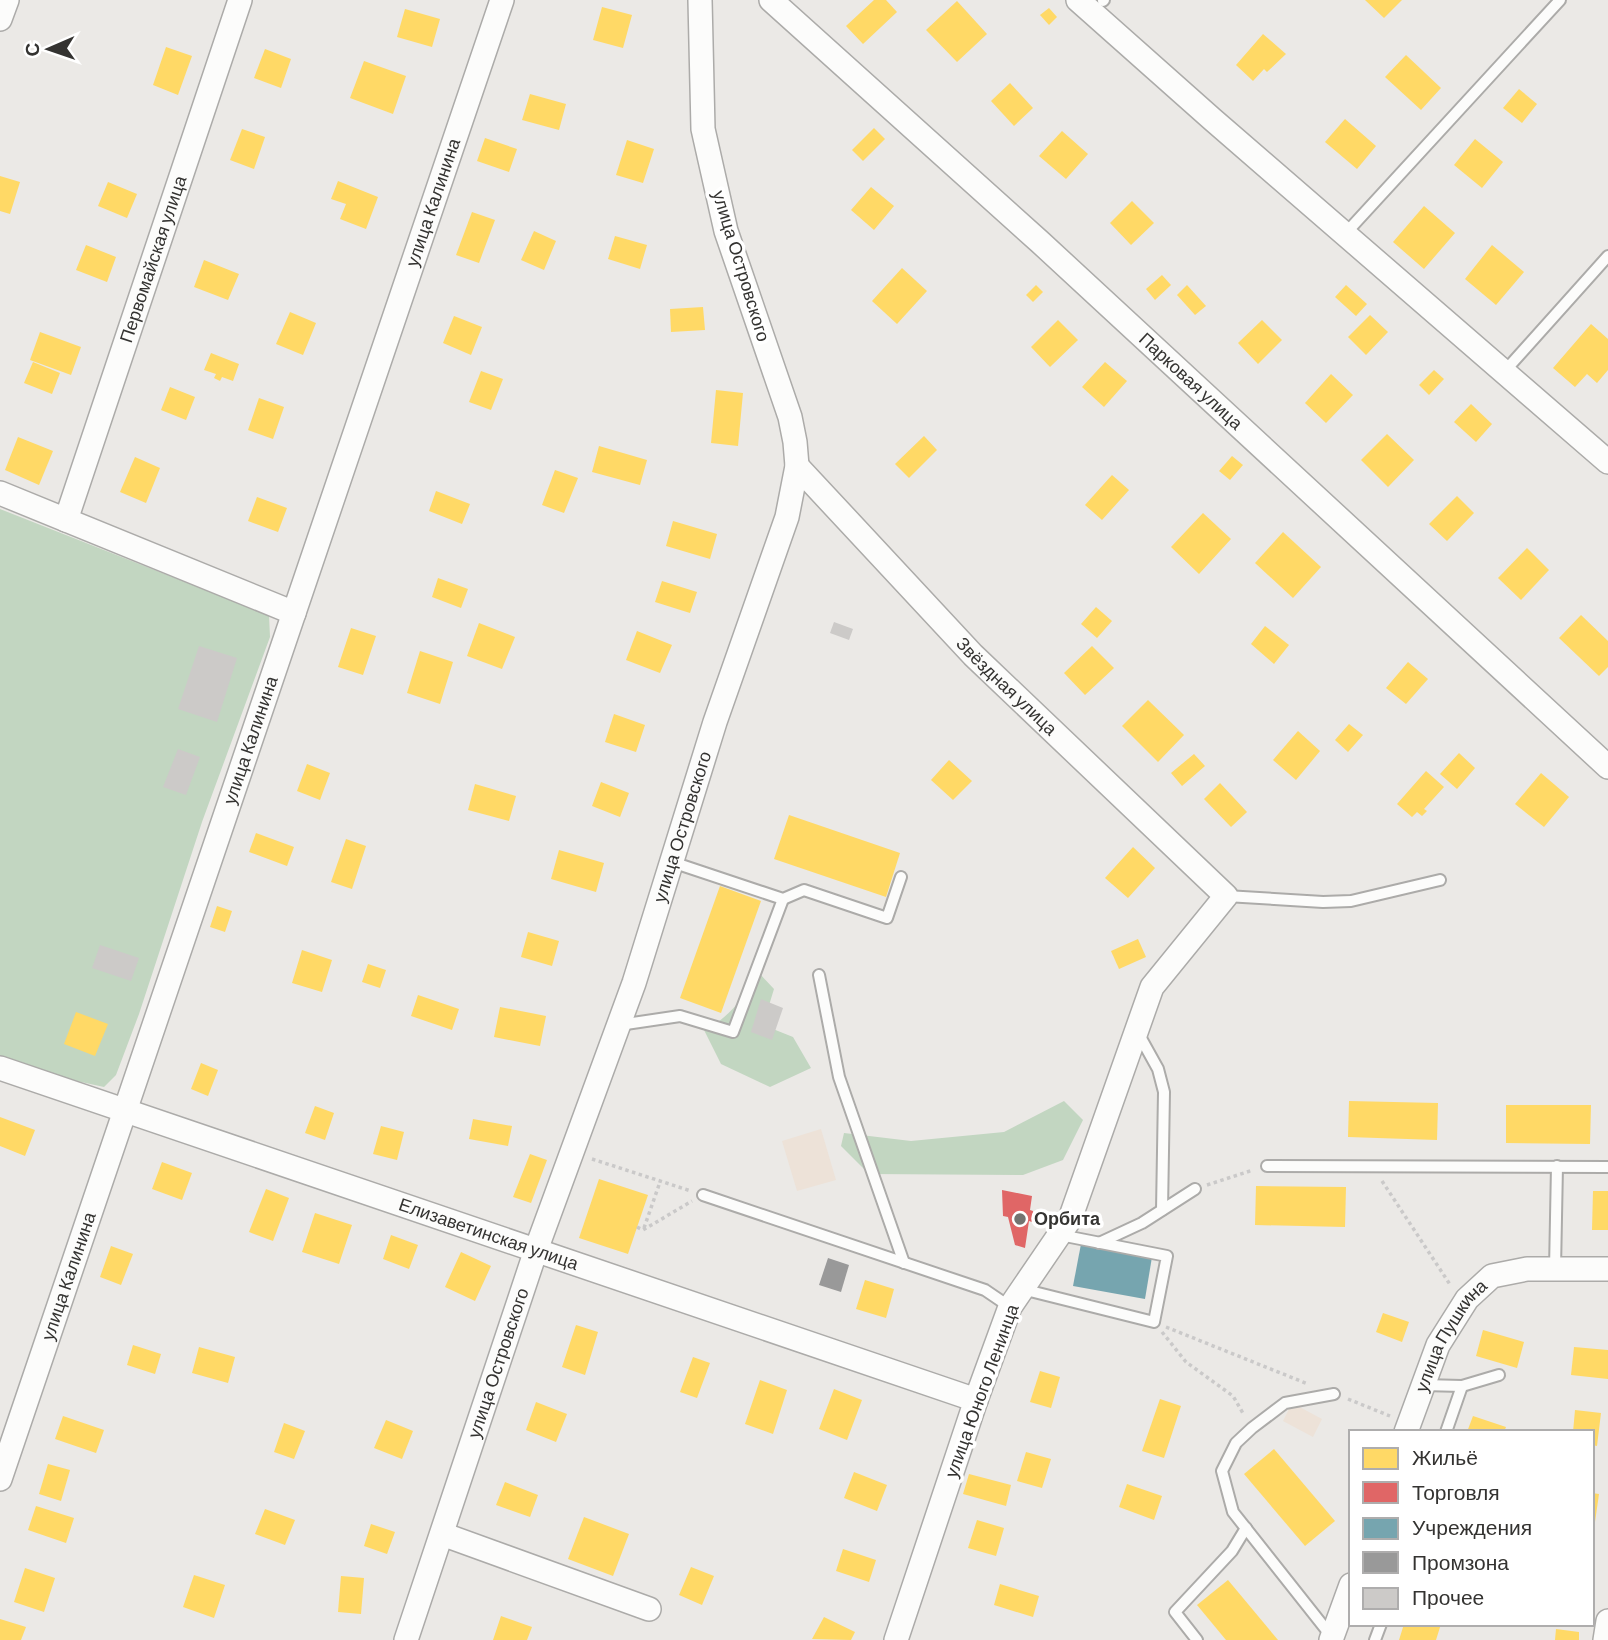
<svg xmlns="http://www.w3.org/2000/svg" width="1608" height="1640" font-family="Barlow,sans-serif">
<rect width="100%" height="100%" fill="#ebe9e6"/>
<g fill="#ede2d8">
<path d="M821,1129L836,1180L797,1191L782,1141Z"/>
<path d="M1292,1403L1322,1419L1313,1437L1283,1421Z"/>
</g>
<g fill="#c2d6c1">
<path d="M0,509L269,615L270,637L202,822L139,1014L116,1075L104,1087L63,1078L0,1056Z"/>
<path d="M759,973L774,989L763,1025L793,1037L811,1068L770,1087L721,1064L704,1030C730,1018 744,996 759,973Z"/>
<path d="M1064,1101L1083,1120L1063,1160L1023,1175L869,1174L841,1146L844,1133L911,1141L1004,1132Z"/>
</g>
<g fill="#ffd966">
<path d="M874,0H886L897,12L863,44L846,26Z"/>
<path d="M1365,0H1402L1384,18Z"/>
<path d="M957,1L987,34L957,62L926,30Z"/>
<path d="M602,7L632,15L623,48L593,40Z"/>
<path d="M1049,8L1057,17L1049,25L1040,15Z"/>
<path d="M405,9L440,19L432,47L397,37Z"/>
<path d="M1263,34L1286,54L1267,72L1264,69L1253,81L1236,65Z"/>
<path d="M166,47L192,56L178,95L153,85Z"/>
<path d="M265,49L291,59L281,88L254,78Z"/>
<path d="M1406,55L1441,88L1421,110L1385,77Z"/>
<path d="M364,61L406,76L393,114L350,98Z"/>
<path d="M1010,83L1033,108L1014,126L991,101Z"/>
<path d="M1519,89L1537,104L1522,123L1503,108Z"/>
<path d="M530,94L566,104L559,130L522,120Z"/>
<path d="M1345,119L1376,146L1357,169L1325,142Z"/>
<path d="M874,128L885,139L863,161L852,150Z"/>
<path d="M242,129L265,137L254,169L230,160Z"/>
<path d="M1062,131L1088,154L1066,179L1039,156Z"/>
<path d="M485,138L517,149L509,172L477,161Z"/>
<path d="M1475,139L1503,162L1482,188L1454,165Z"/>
<path d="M627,140L654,149L643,183L616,175Z"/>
<path d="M0,176L20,182L10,214L0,211Z"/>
<path d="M338,181L378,197L366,229L340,219L346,204L331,199Z"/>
<path d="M108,182L137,194L127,218L98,206Z"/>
<path d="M871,187L894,206L874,230L851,210Z"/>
<path d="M1132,201L1154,223L1131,245L1110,223Z"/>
<path d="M1424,206L1455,233L1424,269L1393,242Z"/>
<path d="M472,212L495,220L479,263L456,255Z"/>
<path d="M534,231L556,241L544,270L521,260Z"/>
<path d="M615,236L647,245L640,269L608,259Z"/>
<path d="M86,245L116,257L107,282L76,270Z"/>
<path d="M1492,245L1524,272L1496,305L1465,279Z"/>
<path d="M204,260L239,274L228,300L194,287Z"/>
<path d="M902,268L927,291L897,324L872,301Z"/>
<path d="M1162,275L1171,285L1155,300L1146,289Z"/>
<path d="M1036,285L1043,292L1033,302L1026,295Z"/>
<path d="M1187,285L1206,306L1195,315L1177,295Z"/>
<path d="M1346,285L1367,304L1356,316L1335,297Z"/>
<path d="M703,307L705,330L671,332L670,309Z"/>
<path d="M290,312L316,323L303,355L276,344Z"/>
<path d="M1370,315L1388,332L1366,355L1348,337Z"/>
<path d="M454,316L482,327L471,355L443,343Z"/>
<path d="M1058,320L1078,340L1050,367L1031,347Z"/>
<path d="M1262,320L1282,340L1258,364L1238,343Z"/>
<path d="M1591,324L1608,339V370L1597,383L1587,374L1575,387L1553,368Z"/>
<path d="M40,332L81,347L71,375L30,360Z"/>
<path d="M211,353L239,364L233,381L222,377L220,381L214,378L216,374L204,370Z"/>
<path d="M33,362L60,373L52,394L24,383Z"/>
<path d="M1105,362L1127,381L1104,407L1082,387Z"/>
<path d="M1434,370L1444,379L1429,395L1419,385Z"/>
<path d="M481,371L503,379L491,410L469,402Z"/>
<path d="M1331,374L1353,395L1326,423L1305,403Z"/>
<path d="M170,387L195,397L186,420L161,410Z"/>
<path d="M716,390L743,393L738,446L711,443Z"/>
<path d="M259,398L284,407L273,439L248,430Z"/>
<path d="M1471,404L1492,424L1476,442L1454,422Z"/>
<path d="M1387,434L1414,460L1388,487L1361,460Z"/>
<path d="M924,436L937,450L909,478L895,464Z"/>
<path d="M18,437L53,451L39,485L5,470Z"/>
<path d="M599,446L647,460L640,485L592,472Z"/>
<path d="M1232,456L1243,465L1230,480L1219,471Z"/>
<path d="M135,457L160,468L146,503L120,492Z"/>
<path d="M555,470L578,478L564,513L542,505Z"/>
<path d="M1112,475L1129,490L1102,520L1085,505Z"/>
<path d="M436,491L470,504L462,524L429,511Z"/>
<path d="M1457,496L1474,513L1447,541L1429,524Z"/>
<path d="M257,497L287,508L278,532L248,521Z"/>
<path d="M1203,513L1231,539L1199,574L1171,547Z"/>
<path d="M673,521L717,534L710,559L666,546Z"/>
<path d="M1283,532L1321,567L1293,598L1255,563Z"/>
<path d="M1527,548L1549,570L1521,600L1498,578Z"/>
<path d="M438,578L468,589L461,608L432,597Z"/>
<path d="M662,581L697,592L690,613L655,602Z"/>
<path d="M1096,607L1112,621L1097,638L1081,624Z"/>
<path d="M1581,615L1608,641V667L1599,676L1559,638Z"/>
<path d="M479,623L515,637L502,669L467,656Z"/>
<path d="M1265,626L1289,645L1274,664L1251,644Z"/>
<path d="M351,628L376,636L363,675L338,667Z"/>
<path d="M637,631L672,645L660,673L626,660Z"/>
<path d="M1092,646L1114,668L1085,695L1064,673Z"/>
<path d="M420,651L453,662L440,704L407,693Z"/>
<path d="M1408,662L1428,679L1406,704L1386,688Z"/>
<path d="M1148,700L1184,735L1158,762L1122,726Z"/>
<path d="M614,714L645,725L636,752L605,742Z"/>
<path d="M1349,724L1363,735L1348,752L1335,740Z"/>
<path d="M1298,731L1320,751L1296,780L1273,760Z"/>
<path d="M1459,753L1475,768L1457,789L1440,774Z"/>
<path d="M1194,754L1205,766L1182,786L1171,773Z"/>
<path d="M949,760L972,781L953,800L931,780Z"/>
<path d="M307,764L330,773L320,800L297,791Z"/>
<path d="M1426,771L1444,787L1424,809L1427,811L1422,816L1417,812L1412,817L1397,804Z"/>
<path d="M1541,773L1569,797L1544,827L1515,804Z"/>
<path d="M601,782L629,793L620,817L592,806Z"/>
<path d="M1220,783L1247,812L1231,827L1204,799Z"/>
<path d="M475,784L516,796L509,821L468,810Z"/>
<path d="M789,815L900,853L886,897L774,859Z"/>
<path d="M256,833L294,847L287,866L249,852Z"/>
<path d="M346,839L366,846L352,889L331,882Z"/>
<path d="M1133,847L1155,868L1128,898L1105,878Z"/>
<path d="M559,850L604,863L596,892L551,879Z"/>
<path d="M720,886L761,901L721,1013L680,998Z"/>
<path d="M217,906L232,911L225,932L210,927Z"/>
<path d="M528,932L559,941L552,966L521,957Z"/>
<path d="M1138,939L1146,957L1119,969L1111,951Z"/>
<path d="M302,950L332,960L322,992L292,983Z"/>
<path d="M368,964L386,970L380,988L362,982Z"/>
<path d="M418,995L459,1009L452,1030L411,1016Z"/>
<path d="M500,1007L546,1016L540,1046L494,1037Z"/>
<path d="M76,1012L108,1024L95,1056L64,1044Z"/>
<path d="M201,1063L218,1070L208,1096L191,1089Z"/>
<path d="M1349,1101L1438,1103L1437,1140L1348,1137Z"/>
<path d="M1506,1105H1591L1590,1144L1506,1143Z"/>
<path d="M315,1106L334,1113L325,1140L305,1133Z"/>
<path d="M0,1117L35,1130L25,1156L0,1146Z"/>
<path d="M473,1119L512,1126L508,1146L469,1139Z"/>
<path d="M381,1126L404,1132L397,1160L373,1154Z"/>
<path d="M530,1154L547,1160L531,1203L513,1197Z"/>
<path d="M162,1162L192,1173L182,1200L152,1189Z"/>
<path d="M599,1179L648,1195L628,1254L579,1238Z"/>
<path d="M1256,1186L1346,1187L1345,1227L1255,1225Z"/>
<path d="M266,1189L289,1198L273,1241L249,1232Z"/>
<path d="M1593,1191H1608V1230H1592Z"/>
<path d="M315,1213L352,1225L339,1264L302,1252Z"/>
<path d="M391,1235L418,1245L409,1269L383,1259Z"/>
<path d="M111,1246L133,1254L121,1285L100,1277Z"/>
<path d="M461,1252L491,1266L475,1301L445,1287Z"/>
<path d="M865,1280L894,1289L886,1318L856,1309Z"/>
<path d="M1383,1313L1409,1322L1402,1342L1376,1332Z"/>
<path d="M576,1325L598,1332L585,1375L562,1367Z"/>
<path d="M1483,1330L1524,1342L1517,1368L1476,1356Z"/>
<path d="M133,1345L161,1354L155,1374L127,1365Z"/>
<path d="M199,1347L235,1357L228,1383L192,1373Z"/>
<path d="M1574,1347L1608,1350V1379L1571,1375Z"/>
<path d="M693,1357L710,1363L697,1398L680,1392Z"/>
<path d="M1040,1371L1060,1377L1051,1408L1030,1402Z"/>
<path d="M760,1380L787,1390L773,1434L745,1424Z"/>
<path d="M834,1389L862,1400L847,1440L819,1429Z"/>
<path d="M1160,1399L1181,1406L1164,1458L1142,1451Z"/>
<path d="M536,1402L567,1414L556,1442L526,1430Z"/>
<path d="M1575,1410L1601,1413L1597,1446L1592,1445V1432H1573Z"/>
<path d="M63,1416L104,1430L96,1453L55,1439Z"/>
<path d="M1473,1416L1506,1427L1504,1432H1467Z"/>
<path d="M386,1420L413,1431L402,1459L374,1448Z"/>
<path d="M284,1423L305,1431L294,1459L274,1452Z"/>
<path d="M1274,1449L1335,1521L1305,1546L1244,1474Z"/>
<path d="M1026,1452L1051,1459L1042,1488L1017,1481Z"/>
<path d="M48,1464L70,1470L61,1501L39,1494Z"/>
<path d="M854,1472L887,1485L877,1511L844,1498Z"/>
<path d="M969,1474L1011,1485L1006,1506L963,1494Z"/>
<path d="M505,1482L538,1495L530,1517L496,1505Z"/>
<path d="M1127,1484L1162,1496L1154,1520L1119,1507Z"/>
<path d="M1592,1493L1599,1494L1594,1529H1592Z"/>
<path d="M36,1506L74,1518L66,1543L28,1530Z"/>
<path d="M265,1509L295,1520L285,1545L255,1534Z"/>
<path d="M584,1517L629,1534L613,1576L568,1559Z"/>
<path d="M977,1520L1004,1528L996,1556L968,1548Z"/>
<path d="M371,1524L395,1532L387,1554L364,1546Z"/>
<path d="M843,1549L876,1560L869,1582L836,1571Z"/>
<path d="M691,1567L714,1576L702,1605L679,1595Z"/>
<path d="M25,1568L55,1578L44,1612L14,1602Z"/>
<path d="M194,1575L225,1585L214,1618L183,1607Z"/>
<path d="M341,1576L364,1578L361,1614L338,1612Z"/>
<path d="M1228,1580L1278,1640H1226L1197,1605Z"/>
<path d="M1000,1584L1039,1596L1033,1617L994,1605Z"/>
<path d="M501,1616L532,1627L527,1640H493Z"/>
<path d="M824,1617L855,1632L851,1640L812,1639Z"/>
<path d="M0,1619L26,1627L21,1640H0Z"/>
<path d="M1404,1624H1441L1436,1640H1399Z"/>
<path d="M1556,1629L1579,1632V1640H1555Z"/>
</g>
<path fill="#e06666" d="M1002,1190L1032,1196L1030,1210L1033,1211L1032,1222L1029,1221L1025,1248L1015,1245L1008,1217L1003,1216Z"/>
<path fill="#76a5af" d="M1081,1244L1152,1257L1145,1299L1073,1286Z"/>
<path fill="#999" d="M828,1258L849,1265L841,1292L819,1285Z"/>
<g fill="#cccac8">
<path d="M834,622L853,629L849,640L830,633Z"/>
<path d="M199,646L237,658L217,722L178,709Z"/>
<path d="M178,749L200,757L186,795L163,787Z"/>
<path d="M100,945L139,958L131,981L92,968Z"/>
<path d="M761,999L783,1008L772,1040L751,1032Z"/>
</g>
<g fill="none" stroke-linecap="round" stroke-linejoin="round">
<defs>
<g id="service">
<path d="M1103,1L1104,0"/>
<path d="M1345,234L1560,0"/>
<path d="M1504,372L1608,256"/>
<path d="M672,862L783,899L804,890L887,918L901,877"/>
<path d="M1226,896L1323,902L1351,901L1440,880"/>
<path d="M819,975L839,1077L904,1263"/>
<path d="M619,1025L680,1016L733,1032L783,899"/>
<path d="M1138,1033L1158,1069L1164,1092L1162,1210"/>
<path d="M1267,1166L1608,1167"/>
<path d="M703,1195L985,1290L1010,1307"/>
<path d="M1099,1243L1142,1223L1195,1189"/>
<path d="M1555,1269L1557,1166"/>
<path d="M1022,1289L1154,1322L1167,1256L1060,1235"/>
<path d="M1423,1385L1462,1386L1499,1375"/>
<path d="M1446,1432L1462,1386"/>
<path d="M1332,1637L1233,1512L1222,1471L1236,1443L1252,1428L1285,1403L1334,1394"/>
<path d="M1197,1640L1175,1612L1232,1551L1246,1528"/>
<path d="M1375,1640L1381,1624"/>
</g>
<g id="minor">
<path id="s1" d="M771,0L1040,242L1608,767"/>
<path d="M1078,0L1212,119L1608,462"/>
<path d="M0,19L7,0"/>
<path id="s2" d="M797,466L973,655L1226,896L1152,987L1070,1219L1010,1307L976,1400L896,1640"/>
<path d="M0,493L294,613"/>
<path id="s3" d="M66,520L240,0"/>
<path id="s4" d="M0,1068L976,1400"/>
<path id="s5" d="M1406,1432L1438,1345L1467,1299L1492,1276L1527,1269H1608"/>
<path id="s6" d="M0,1479L502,0"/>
<path d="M442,1534L649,1609"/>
<path id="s7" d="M406,1640L536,1250L634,983L715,722L787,517L797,466L795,442L790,417L726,231L703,129L700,0"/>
<path d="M1331,1640L1351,1585"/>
<path d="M1605,1640L1608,1621"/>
</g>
</defs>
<use href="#service" stroke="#acaba9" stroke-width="14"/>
<use href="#minor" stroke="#acaba9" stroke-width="26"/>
<g stroke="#cac9c9" stroke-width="3.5" stroke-dasharray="3.5 3.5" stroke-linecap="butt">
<path d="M592,1159L691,1191"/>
<path d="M1382,1181L1451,1286"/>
<path d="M1207,1185L1253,1170"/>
<path d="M637,1227L643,1230L692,1201"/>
<path d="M644,1228L660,1182"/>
<path d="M1166,1327L1308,1384"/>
<path d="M1162,1332L1186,1362L1233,1396L1244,1415"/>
<path d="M1348,1399L1390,1416"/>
</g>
<use href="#service" stroke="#fcfcfb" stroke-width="10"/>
<use href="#minor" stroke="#fcfcfb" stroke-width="23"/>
</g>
<circle fill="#747370" stroke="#fff" stroke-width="2.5" cx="1020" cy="1219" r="7"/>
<g text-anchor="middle" stroke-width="7" stroke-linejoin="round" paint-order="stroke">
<g font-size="18" fill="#343331" stroke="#fff">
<text dy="6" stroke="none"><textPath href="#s6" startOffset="1348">улица Калинина</textPath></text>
<text dy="6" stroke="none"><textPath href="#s3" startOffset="275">Первомайская улица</textPath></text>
<text transform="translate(741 266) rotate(73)" y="6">улица Островского</text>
<text dy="6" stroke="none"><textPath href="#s1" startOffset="567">Парковая улица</textPath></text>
<text dy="6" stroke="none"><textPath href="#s2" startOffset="304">Звёздная улица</textPath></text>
<text dy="6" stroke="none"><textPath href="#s6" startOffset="780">улица Калинина</textPath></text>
<text dy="6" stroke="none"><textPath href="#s7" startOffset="859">улица Островского</textPath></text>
<text dy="6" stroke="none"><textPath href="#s4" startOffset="516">Елизаветинская улица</textPath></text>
<text dy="6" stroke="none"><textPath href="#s6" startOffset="214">улица Калинина</textPath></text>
<text dy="6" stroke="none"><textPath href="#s5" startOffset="107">улица Пушкина</textPath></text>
<text dy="6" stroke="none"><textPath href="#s7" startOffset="292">улица Островского</textPath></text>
<text transform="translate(982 1391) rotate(-70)" y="6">улица Юного Ленинца</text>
</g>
<g font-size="18" font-weight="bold" fill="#343331" stroke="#fff" text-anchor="start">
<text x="1034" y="1225">Орбита</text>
</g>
</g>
<rect x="1349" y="1430" width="245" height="196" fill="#ffffff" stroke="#aeadad" stroke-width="2"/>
<rect x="1363" y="1448" width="35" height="21" fill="#ffd966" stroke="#aeadad" stroke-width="2"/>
<text x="1412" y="1465" font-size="21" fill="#343331">Жильё</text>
<rect x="1363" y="1482" width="35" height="21" fill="#e06666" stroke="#aeadad" stroke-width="2"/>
<text x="1412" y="1500" font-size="21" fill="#343331">Торговля</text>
<rect x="1363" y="1518" width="35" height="21" fill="#76a5af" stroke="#aeadad" stroke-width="2"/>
<text x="1412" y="1535" font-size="21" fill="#343331">Учреждения</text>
<rect x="1363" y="1552" width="35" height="21" fill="#999999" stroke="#aeadad" stroke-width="2"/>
<text x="1412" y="1570" font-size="21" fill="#343331">Промзона</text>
<rect x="1363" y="1588" width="35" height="21" fill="#cccac8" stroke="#aeadad" stroke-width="2"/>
<text x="1412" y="1605" font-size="21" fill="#343331">Прочее</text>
<g transform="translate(49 49) rotate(268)" stroke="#ffffff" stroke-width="5" paint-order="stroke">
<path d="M0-5L12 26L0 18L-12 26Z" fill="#343331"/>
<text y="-10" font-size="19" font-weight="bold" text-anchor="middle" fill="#343331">С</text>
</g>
</svg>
